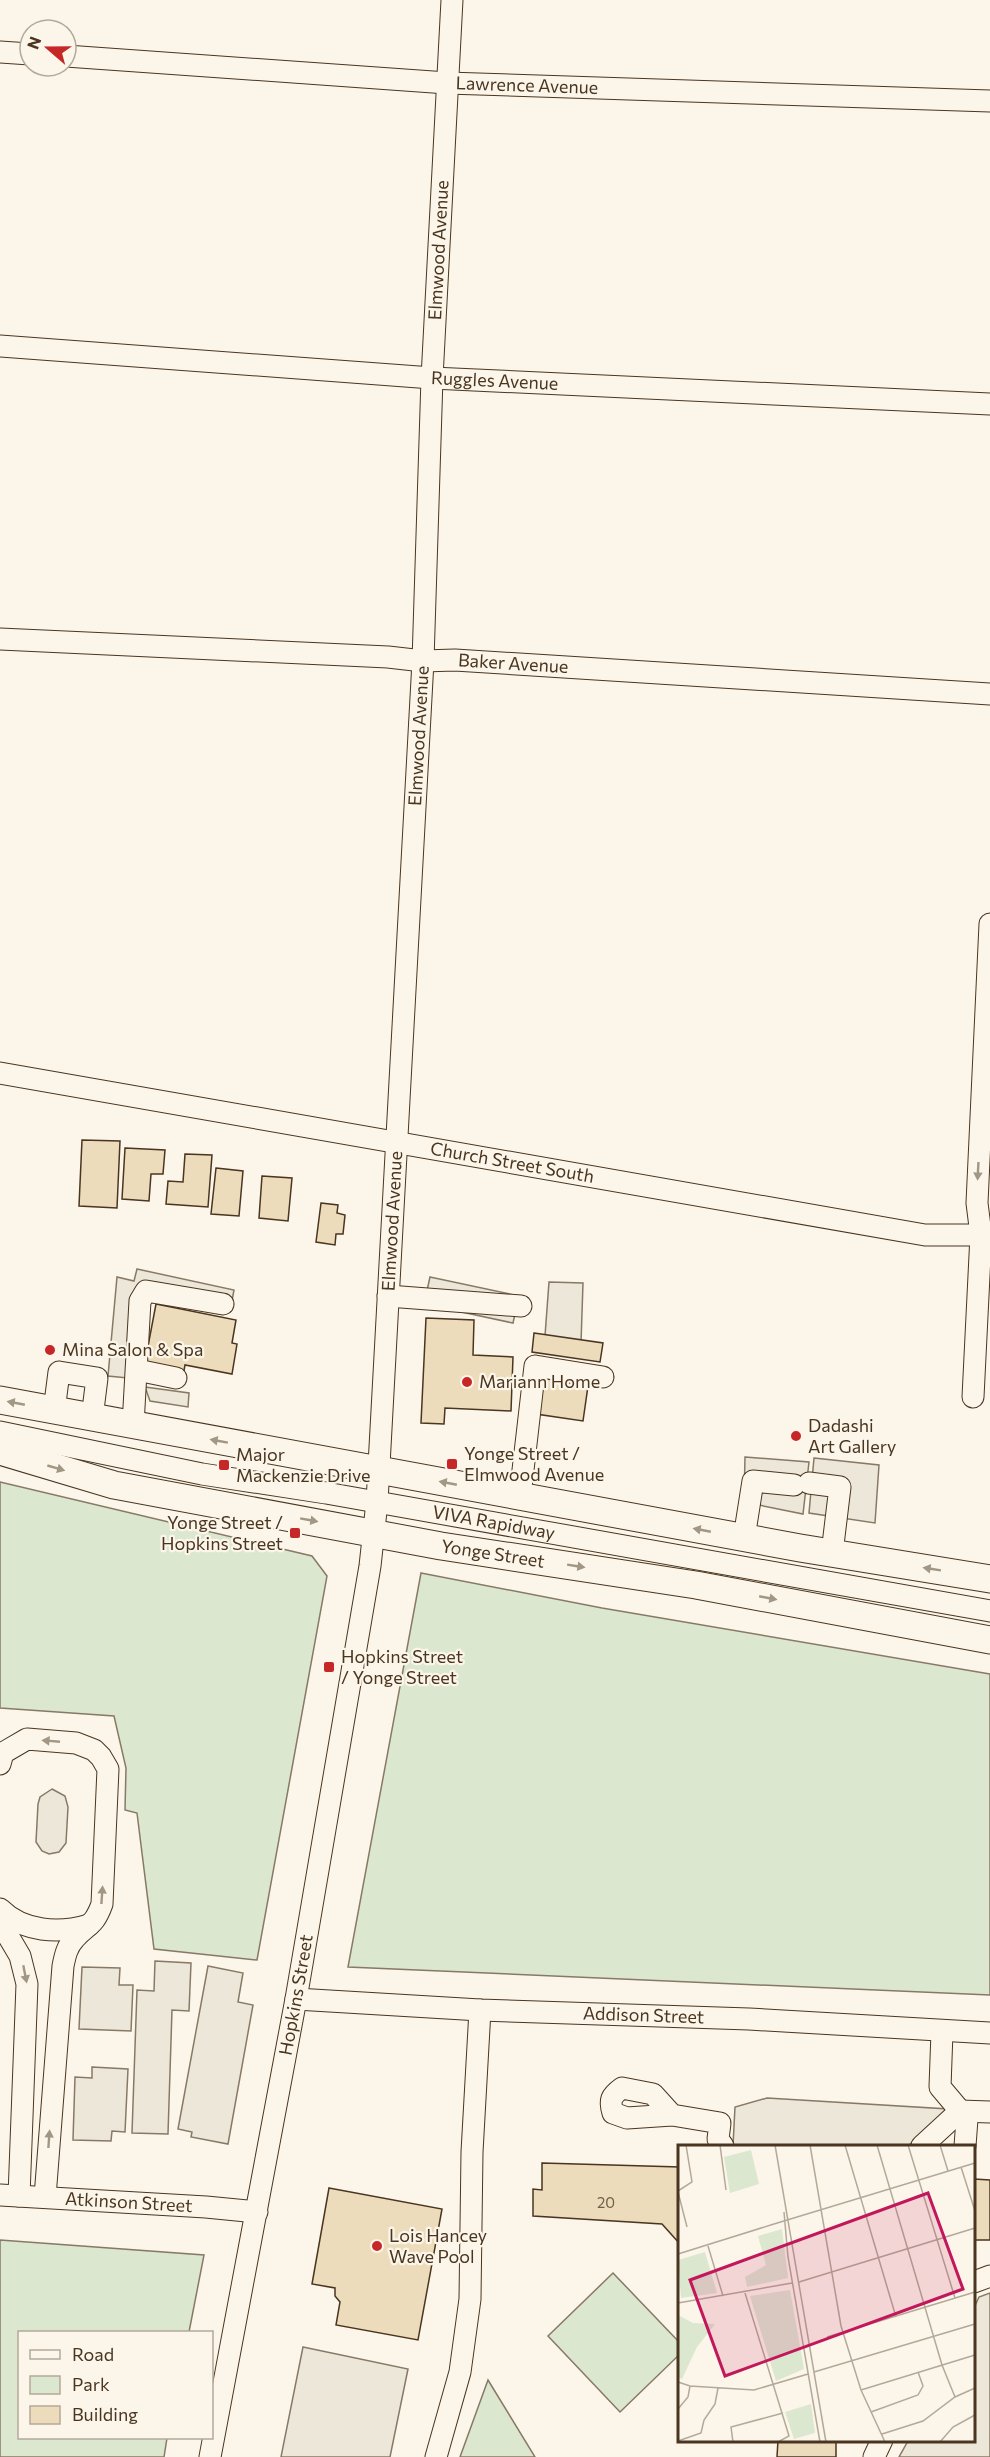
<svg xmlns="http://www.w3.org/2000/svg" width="990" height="2457" font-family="Commissioner,sans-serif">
<rect width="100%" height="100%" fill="#fbf6e9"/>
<g fill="#dce7d0" stroke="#887966" stroke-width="1.5">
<path d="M0,1482L312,1556L327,1576L257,1960L154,1949L137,1813L125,1810L126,1768L114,1716L0,1708Z"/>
<path d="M421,1573L602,1608L990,1674V1995L348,1967Z"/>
<path d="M0,2240L204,2255L189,2332H20V2438H167L164,2457H0Z"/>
<path d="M613,2273L680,2343L679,2355L620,2412L548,2336Z"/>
<path d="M488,2380L535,2457H460Z"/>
</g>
<g fill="#ede7d9" stroke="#887966" stroke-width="1.5">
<path d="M137,1269L234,1290L230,1311L150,1296L138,1379L108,1376L117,1277L134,1281Z"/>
<path d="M430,1277L519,1296L513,1323L424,1304Z"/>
<path d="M549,1282L583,1283L581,1343L545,1336Z"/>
<path d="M145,1387L189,1393L188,1407L150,1401Z"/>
<path d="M745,1457L809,1462L803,1514L744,1502Z"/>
<path d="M814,1458L879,1465L875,1523L809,1513Z"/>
<path d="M52,1789L65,1796L68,1807L66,1843L59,1852L49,1854L42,1851L36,1842L38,1804L40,1797Z"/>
<path d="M155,1961L191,1963L189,2011L172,2010L168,2134L132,2133L137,1990L154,1991Z"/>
<path d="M208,1966L243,1973L238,2002L253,2005L228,2144L191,2137L192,2132L178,2129Z"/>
<path d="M82,1967L120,1968L119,1985H133L131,2031L79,2029Z"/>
<path d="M92,2067L128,2069L125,2132L112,2131L111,2141L73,2140L75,2077L92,2078Z"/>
<path d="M767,2098L948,2109L908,2146H733L735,2107Z"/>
<path d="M990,2293V2457H899L908,2441L974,2440V2308L979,2297Z"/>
<path d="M303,2347L408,2369L390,2457H281Z"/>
</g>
<g fill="#ecdcbc" stroke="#4a3520" stroke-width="1.5">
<path d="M82,1140L120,1141L117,1208L79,1206Z"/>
<path d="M125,1148L165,1150L163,1174H151L149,1201L122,1199Z"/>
<path d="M185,1154L212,1155L208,1207L166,1204L168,1181L183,1182Z"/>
<path d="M216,1168L243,1171L239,1216L211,1214Z"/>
<path d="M262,1176L292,1178L288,1221L259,1218Z"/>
<path d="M321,1203L338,1205L337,1213L345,1215L343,1234H336L335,1245L316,1242Z"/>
<path d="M156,1304L236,1320L232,1343L237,1344L232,1374L185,1365L183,1376L145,1362Z"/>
<path d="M426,1318L474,1320L473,1355L513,1357L511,1411L445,1408L444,1424L421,1423Z"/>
<path d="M534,1333L603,1343L600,1362L532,1352Z"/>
<path d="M542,1378L588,1386L583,1421L536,1414Z"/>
<path d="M542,2163L680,2167V2244L662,2224L533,2216V2189L542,2190Z"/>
<path d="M974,2179L990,2180V2240H974Z"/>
<path d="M329,2188L442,2209L418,2340L336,2325L340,2302L335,2296V2288L312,2284Z"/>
<path d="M778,2440H836V2457H777Z"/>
</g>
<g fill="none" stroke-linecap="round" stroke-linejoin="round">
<defs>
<g id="minor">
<path d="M0,52L30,54"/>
<path id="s1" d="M66,56L447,83L990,101"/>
<path id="s2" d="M0,346L432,378L990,404"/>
<path id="s3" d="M0,639L388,657L423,661L455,660L990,694"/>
<path id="s4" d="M0,1073L925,1235H990"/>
<path d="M388,1296L521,1306"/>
<path d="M137,1370L176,1378"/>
<path d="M973,1397L981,1235L977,1203L990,924"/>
<path d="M54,1411L59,1372L97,1378L92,1418"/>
<path d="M133,1425L140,1301L146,1291L223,1304"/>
<path id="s5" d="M0,1432L202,1474L326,1493L990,1611"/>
<path d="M809,1483L840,1487L832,1553"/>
<path d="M520,1496L535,1366L603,1377"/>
<path d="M744,1538L753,1481L794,1485"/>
<path d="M0,1764L3,1753L27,1739L76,1743L94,1750L101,1757L108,1769L102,1904C94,1926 89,1923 75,1938C67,1946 65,1956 63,1966L45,2197"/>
<path d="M0,1909C23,1932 59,1934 89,1925"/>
<path d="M0,1922L20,1956L27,1984L19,2196"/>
<path id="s6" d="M296,1999L480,2010L749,2019L990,2033"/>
<path d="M942,2032L940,2087L967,2119L965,2146"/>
<path d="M672,2115L627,2118L613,2113C609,2100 611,2096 622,2088L653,2094L672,2115L720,2123L718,2139L723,2146"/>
<path d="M922,2146L960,2111L990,2112"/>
<path id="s7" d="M0,2195L206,2207L257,2212"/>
<path d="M974,2282L990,2276"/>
<path id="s8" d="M210,2457L296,1999L370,1566L377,1502L423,661L432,378L452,0"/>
<path d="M436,2457L460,2372L470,2299L472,2152L480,2010"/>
<path d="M874,2457L882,2440"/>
</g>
<g id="major">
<path d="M0,1400L800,1548L990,1579"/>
<path id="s9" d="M0,1451L114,1485L441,1546L696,1585L990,1640"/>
</g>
</defs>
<use href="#minor" stroke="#4a3520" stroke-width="23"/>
<use href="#major" stroke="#4a3520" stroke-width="29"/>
<use href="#minor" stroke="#fbf6e9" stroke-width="21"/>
<use href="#major" stroke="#fbf6e9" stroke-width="27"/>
</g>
<defs><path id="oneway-solid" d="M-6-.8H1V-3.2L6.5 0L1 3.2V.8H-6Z" transform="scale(1.5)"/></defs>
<g fill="#a29684">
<use href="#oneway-solid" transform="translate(978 1171) rotate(93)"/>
<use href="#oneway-solid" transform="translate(16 1403) rotate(-169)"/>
<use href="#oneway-solid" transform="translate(219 1441) rotate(-170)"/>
<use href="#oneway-solid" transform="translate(56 1468) rotate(16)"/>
<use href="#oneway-solid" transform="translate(448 1483) rotate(-169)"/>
<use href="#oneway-solid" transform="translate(309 1520) rotate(10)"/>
<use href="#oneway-solid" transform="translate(702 1530) rotate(-169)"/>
<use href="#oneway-solid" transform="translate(576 1566) rotate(9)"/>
<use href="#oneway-solid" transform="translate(932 1569) rotate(-171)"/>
<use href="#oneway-solid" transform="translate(768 1598) rotate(11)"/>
<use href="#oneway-solid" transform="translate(51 1741) rotate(-175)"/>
<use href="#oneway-solid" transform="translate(102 1895) rotate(-86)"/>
<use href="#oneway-solid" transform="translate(25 1974) rotate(79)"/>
<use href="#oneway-solid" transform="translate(49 2139) rotate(-86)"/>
</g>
<g fill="#c62828" stroke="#fbf6e9" stroke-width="2">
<circle cx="50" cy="1350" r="6"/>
<circle cx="467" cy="1382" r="6"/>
<circle cx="796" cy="1436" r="6"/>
<rect x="446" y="1458" width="12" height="12" rx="3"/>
<rect x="218" y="1459" width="12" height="12" rx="3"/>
<rect x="289" y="1527" width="12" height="12" rx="3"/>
<rect x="323" y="1661" width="12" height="12" rx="3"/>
<circle cx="377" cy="2246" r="6"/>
</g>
<g text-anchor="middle" stroke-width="4.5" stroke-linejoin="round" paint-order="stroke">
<g font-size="15" fill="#725f47">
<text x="606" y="2208">20</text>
</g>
<g font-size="18" fill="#4a3520" stroke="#fbf6e9">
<text dy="6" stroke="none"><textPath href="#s1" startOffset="462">Lawrence Avenue</textPath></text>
<text dy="6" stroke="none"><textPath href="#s8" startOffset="2223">Elmwood Avenue</textPath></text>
<text dy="6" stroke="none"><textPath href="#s2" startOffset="496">Ruggles Avenue</textPath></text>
<text dy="6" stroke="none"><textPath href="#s3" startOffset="514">Baker Avenue</textPath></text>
<text dy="6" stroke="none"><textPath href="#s8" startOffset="1737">Elmwood Avenue</textPath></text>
<text dy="6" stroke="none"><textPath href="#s4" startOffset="520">Church Street South</textPath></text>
<text dy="6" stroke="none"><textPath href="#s8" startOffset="1251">Elmwood Avenue</textPath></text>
<text dy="6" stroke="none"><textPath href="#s5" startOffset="502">VIVA Rapidway</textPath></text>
<text dy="6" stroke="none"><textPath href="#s9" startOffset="504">Yonge Street</textPath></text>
<text dy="6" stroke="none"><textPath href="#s8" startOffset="470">Hopkins Street</textPath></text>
<text dy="6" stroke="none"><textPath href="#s6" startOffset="348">Addison Street</textPath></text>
<text dy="6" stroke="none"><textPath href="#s7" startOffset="129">Atkinson Street</textPath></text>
</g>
<g font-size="18" fill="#4a3520" stroke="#fbf6e9" text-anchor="start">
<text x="62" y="1356">Mina Salon &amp; Spa</text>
<text x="479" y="1388">Mariann Home</text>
<text x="808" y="1432">Dadashi<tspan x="808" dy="21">Art Gallery</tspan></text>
<text x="464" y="1460">Yonge Street /<tspan x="464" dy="21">Elmwood Avenue</tspan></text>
<text x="236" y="1461">Major<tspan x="236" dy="21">Mackenzie Drive</tspan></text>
<text x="283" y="1529" text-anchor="end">Yonge Street /<tspan x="283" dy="21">Hopkins Street</tspan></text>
<text x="341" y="1663">Hopkins Street<tspan x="341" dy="21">/ Yonge Street</tspan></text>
<text x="389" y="2242">Lois Hancey<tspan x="389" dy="21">Wave Pool</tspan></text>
</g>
</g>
<g transform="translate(678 2145)">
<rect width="297" height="297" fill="#fbf6e9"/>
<path d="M73,5L81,39L52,48L46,12ZM104,84L110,133L69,142L67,132L88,120L80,91ZM27,107L39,148L3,153L0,115ZM112,145L126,224L98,236L72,151ZM0,170L15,178L37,179L19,202L4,234L0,232ZM133,259L137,288L116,294L107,267Z" fill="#dce7d0"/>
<path fill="none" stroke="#b4a999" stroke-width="1.5" d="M42,0L48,45M97,0L148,297M132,0L163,181L183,245L207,297M167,0L218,172M199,0L264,220L277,252M230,0L277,153M262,0L270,26M283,22L297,66M0,46L14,37L8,0M0,47L9,82M106,67L110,112L142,297M96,79L297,18M30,101L45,151M0,109L96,79M121,137L297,83M67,148L111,291L100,297M0,158L114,138M149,192L297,147M136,227L297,179M0,237L12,241L76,245L130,229M183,245L297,210M0,264L10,252L12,241M193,267L240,250L245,241L240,227M204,289L245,276L277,252L297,243M0,296L23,288L26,275L37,259L40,243M55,297L53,282L105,268M262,297L275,282L297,270"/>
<path fill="#c2185b" fill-opacity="0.15" stroke="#c2185b" stroke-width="3" d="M250,48L285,144L47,231L12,135Z"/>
<rect width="297" height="297" fill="none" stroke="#4a3520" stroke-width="3"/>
</g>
<rect x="18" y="2331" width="195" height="108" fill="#fbf6e9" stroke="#b4a999" stroke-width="1.5"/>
<rect x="30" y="2350" width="30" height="9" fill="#fbf6e9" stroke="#b4a999" stroke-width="1.5"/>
<text x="72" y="2361" font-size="18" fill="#4a3520">Road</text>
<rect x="30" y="2376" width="30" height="18" fill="#dce7d0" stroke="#b4a999" stroke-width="1.5"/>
<text x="72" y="2391" font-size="18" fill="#4a3520">Park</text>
<rect x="30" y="2406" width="30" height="18" fill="#ecdcbc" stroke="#b4a999" stroke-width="1.5"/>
<text x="72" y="2421" font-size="18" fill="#4a3520">Building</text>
<g transform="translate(48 48) rotate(290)"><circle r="28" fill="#fbf6e9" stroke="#b4a999" stroke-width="1.5"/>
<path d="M0-4.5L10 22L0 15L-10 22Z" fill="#c62828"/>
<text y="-9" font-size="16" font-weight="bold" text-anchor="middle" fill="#4a3520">N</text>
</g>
</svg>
